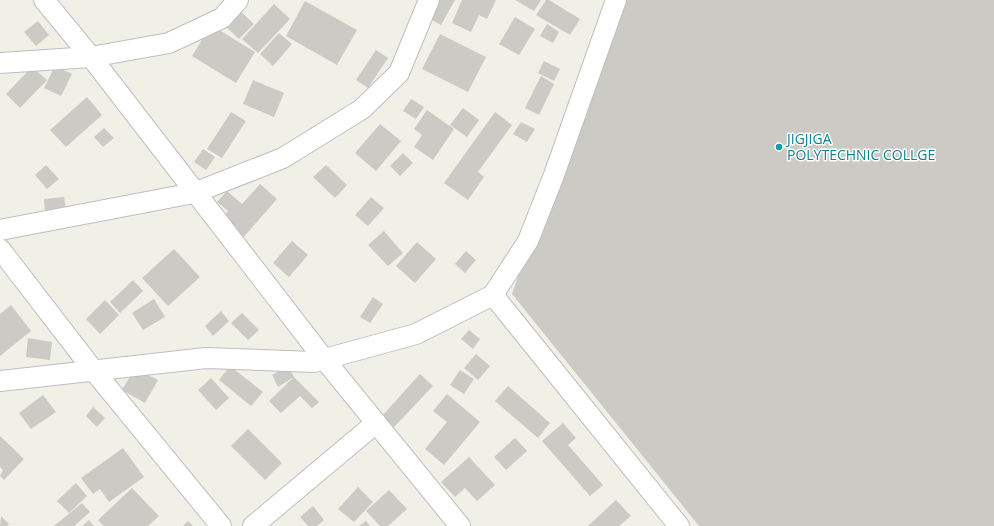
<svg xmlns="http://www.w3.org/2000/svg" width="994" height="526" font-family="'Open Sans',sans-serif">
<rect width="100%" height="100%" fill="#f1f0e7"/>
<g fill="#cccac4">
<path d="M435,0H455L441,25L425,16Z"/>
<path d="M462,0H496L487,19L479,15L471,32L452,23Z"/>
<path d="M515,0H541L534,11Z"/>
<path d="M546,0H549L580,19L570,35L536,15Z"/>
<path d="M616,0H994V526H699L512,294Z"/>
<path d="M305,1L357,30L337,65L286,36Z"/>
<path d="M274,4L290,19L258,53L242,39Z"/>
<path d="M237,8L254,24L239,39L222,23Z"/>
<path d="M515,17L535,29L519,55L499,44Z"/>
<path d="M38,21L49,35L36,46L24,32Z"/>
<path d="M547,24L559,32L553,43L540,36Z"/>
<path d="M211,25L255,52L236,83L192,56Z"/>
<path d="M279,33L292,44L273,66L260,54Z"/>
<path d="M440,34L486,57L468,92L422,69Z"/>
<path d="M376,50L388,58L368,88L356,80Z"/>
<path d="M544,61L560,69L554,81L538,73Z"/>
<path d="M55,66L72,74L61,96L44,88Z"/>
<path d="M32,67L47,80L20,108L6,94Z"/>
<path d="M541,76L554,84L539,115L525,108Z"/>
<path d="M253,80L284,93L274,117L243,104Z"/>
<path d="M87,97L102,115L66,147L50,130Z"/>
<path d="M411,99L424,107L416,119L403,111Z"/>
<path d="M463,108L479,120L467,137L450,125Z"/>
<path d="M427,110L454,129L433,160L414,147L422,135L414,129Z"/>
<path d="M231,112L246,121L222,158L207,149Z"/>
<path d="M495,112L512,125L478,172L484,177L468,200L444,183Z"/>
<path d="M521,122L535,129L527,142L513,134Z"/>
<path d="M380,124L401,141L376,171L355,153Z"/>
<path d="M104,128L114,138L103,147L94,137Z"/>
<path d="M203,149L215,157L206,170L194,162Z"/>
<path d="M403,153L413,163L400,176L390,166Z"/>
<path d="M46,165L59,179L47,189L35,175Z"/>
<path d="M326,165L347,185L335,198L313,177Z"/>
<path d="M260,184L277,199L241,240L219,221L228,211L217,202L227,191L242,204Z"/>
<path d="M64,197L66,210L45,213L44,199Z"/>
<path d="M371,197L384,208L368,226L355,215Z"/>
<path d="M384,231L403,253L388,266L368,245Z"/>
<path d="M292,241L308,255L289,277L273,263Z"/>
<path d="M417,242L436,259L415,283L396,266Z"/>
<path d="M174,249L200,277L168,306L142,278Z"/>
<path d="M466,251L476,260L465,273L455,264Z"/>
<path d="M133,280L143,291L120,313L110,302Z"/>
<path d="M373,297L383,304L370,323L360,317Z"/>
<path d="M154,299L165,317L143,330L132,313Z"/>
<path d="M105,300L119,315L100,334L86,319Z"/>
<path d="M11,305L31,331L0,356V314Z"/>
<path d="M221,311L229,321L213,336L205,326Z"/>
<path d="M242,313L259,330L248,340L231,323Z"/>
<path d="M469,330L480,339L473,349L461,339Z"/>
<path d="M28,338L52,342L50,360L26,357Z"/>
<path d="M476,354L490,366L478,380L464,368Z"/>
<path d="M230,366L263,392L251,406L219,380Z"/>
<path d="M288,366L294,377L319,402L312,408L300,396L281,413L269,401L294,377L278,387L272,375Z"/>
<path d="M135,368L158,380L145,403L122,390Z"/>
<path d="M460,370L474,379L464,394L450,385Z"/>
<path d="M420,374L433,386L394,427L382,416Z"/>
<path d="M211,378L229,398L216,410L198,390Z"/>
<path d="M508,386L550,423L538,438L495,401Z"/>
<path d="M447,394L480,422L444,465L425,449L447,422L433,411Z"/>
<path d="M43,395L56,412L31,429L19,413Z"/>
<path d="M93,407L105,418L97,427L86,416Z"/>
<path d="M563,423L576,438L568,445L603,485L590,496L542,441Z"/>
<path d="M248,429L282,463L265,480L231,446Z"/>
<path d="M0,436L24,459L4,480L0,476L3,470L0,467Z"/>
<path d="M515,438L527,451L506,470L494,457Z"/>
<path d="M123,448L144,477L109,502L100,489L93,494L81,478Z"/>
<path d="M469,457L495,485L477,501L465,488L455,497L441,482Z"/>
<path d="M76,483L87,496L69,513L57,501Z"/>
<path d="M358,487L373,502L354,522L338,509Z"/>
<path d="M132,488L159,516L148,526H104L98,520Z"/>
<path d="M389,490L407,509L388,526H380L366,511Z"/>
<path d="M616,500L631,516L619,526H588Z"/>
<path d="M82,503L90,512L74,526H54Z"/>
<path d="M313,506L324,520L317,526H308L300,517Z"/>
<path d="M1,516L9,524L7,526H0Z"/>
<path d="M89,520L94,526H82Z"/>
<path d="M188,521L193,526H183Z"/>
<path d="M366,521L370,526H359Z"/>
</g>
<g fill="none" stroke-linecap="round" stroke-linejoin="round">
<defs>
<g id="street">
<path d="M44,0L91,57L324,359L460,526"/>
<path d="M0,63L91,57L169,43L222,18L238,0"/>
<path d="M0,230L194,193L283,158L362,109L399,73L429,0"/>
<path d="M0,249L94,371L221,526"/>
<path d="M493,295L679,526"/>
<path d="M0,381L206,358L314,362L416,334L493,295L528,241L554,175L616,0"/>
<path d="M253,526L376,423"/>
</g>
</defs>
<use href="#street" stroke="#bcbec3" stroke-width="22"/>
<use href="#street" stroke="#fff" stroke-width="20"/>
</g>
<circle fill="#0f9aa8" stroke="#fff" stroke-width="1.5" cx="779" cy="147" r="4"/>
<g text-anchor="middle" stroke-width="3" stroke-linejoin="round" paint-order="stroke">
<g font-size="14" fill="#0d838f" stroke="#fff" text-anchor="start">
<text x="787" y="144">JIGJIGA<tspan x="787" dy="16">POLYTECHNIC COLLGE</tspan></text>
</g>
</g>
</svg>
